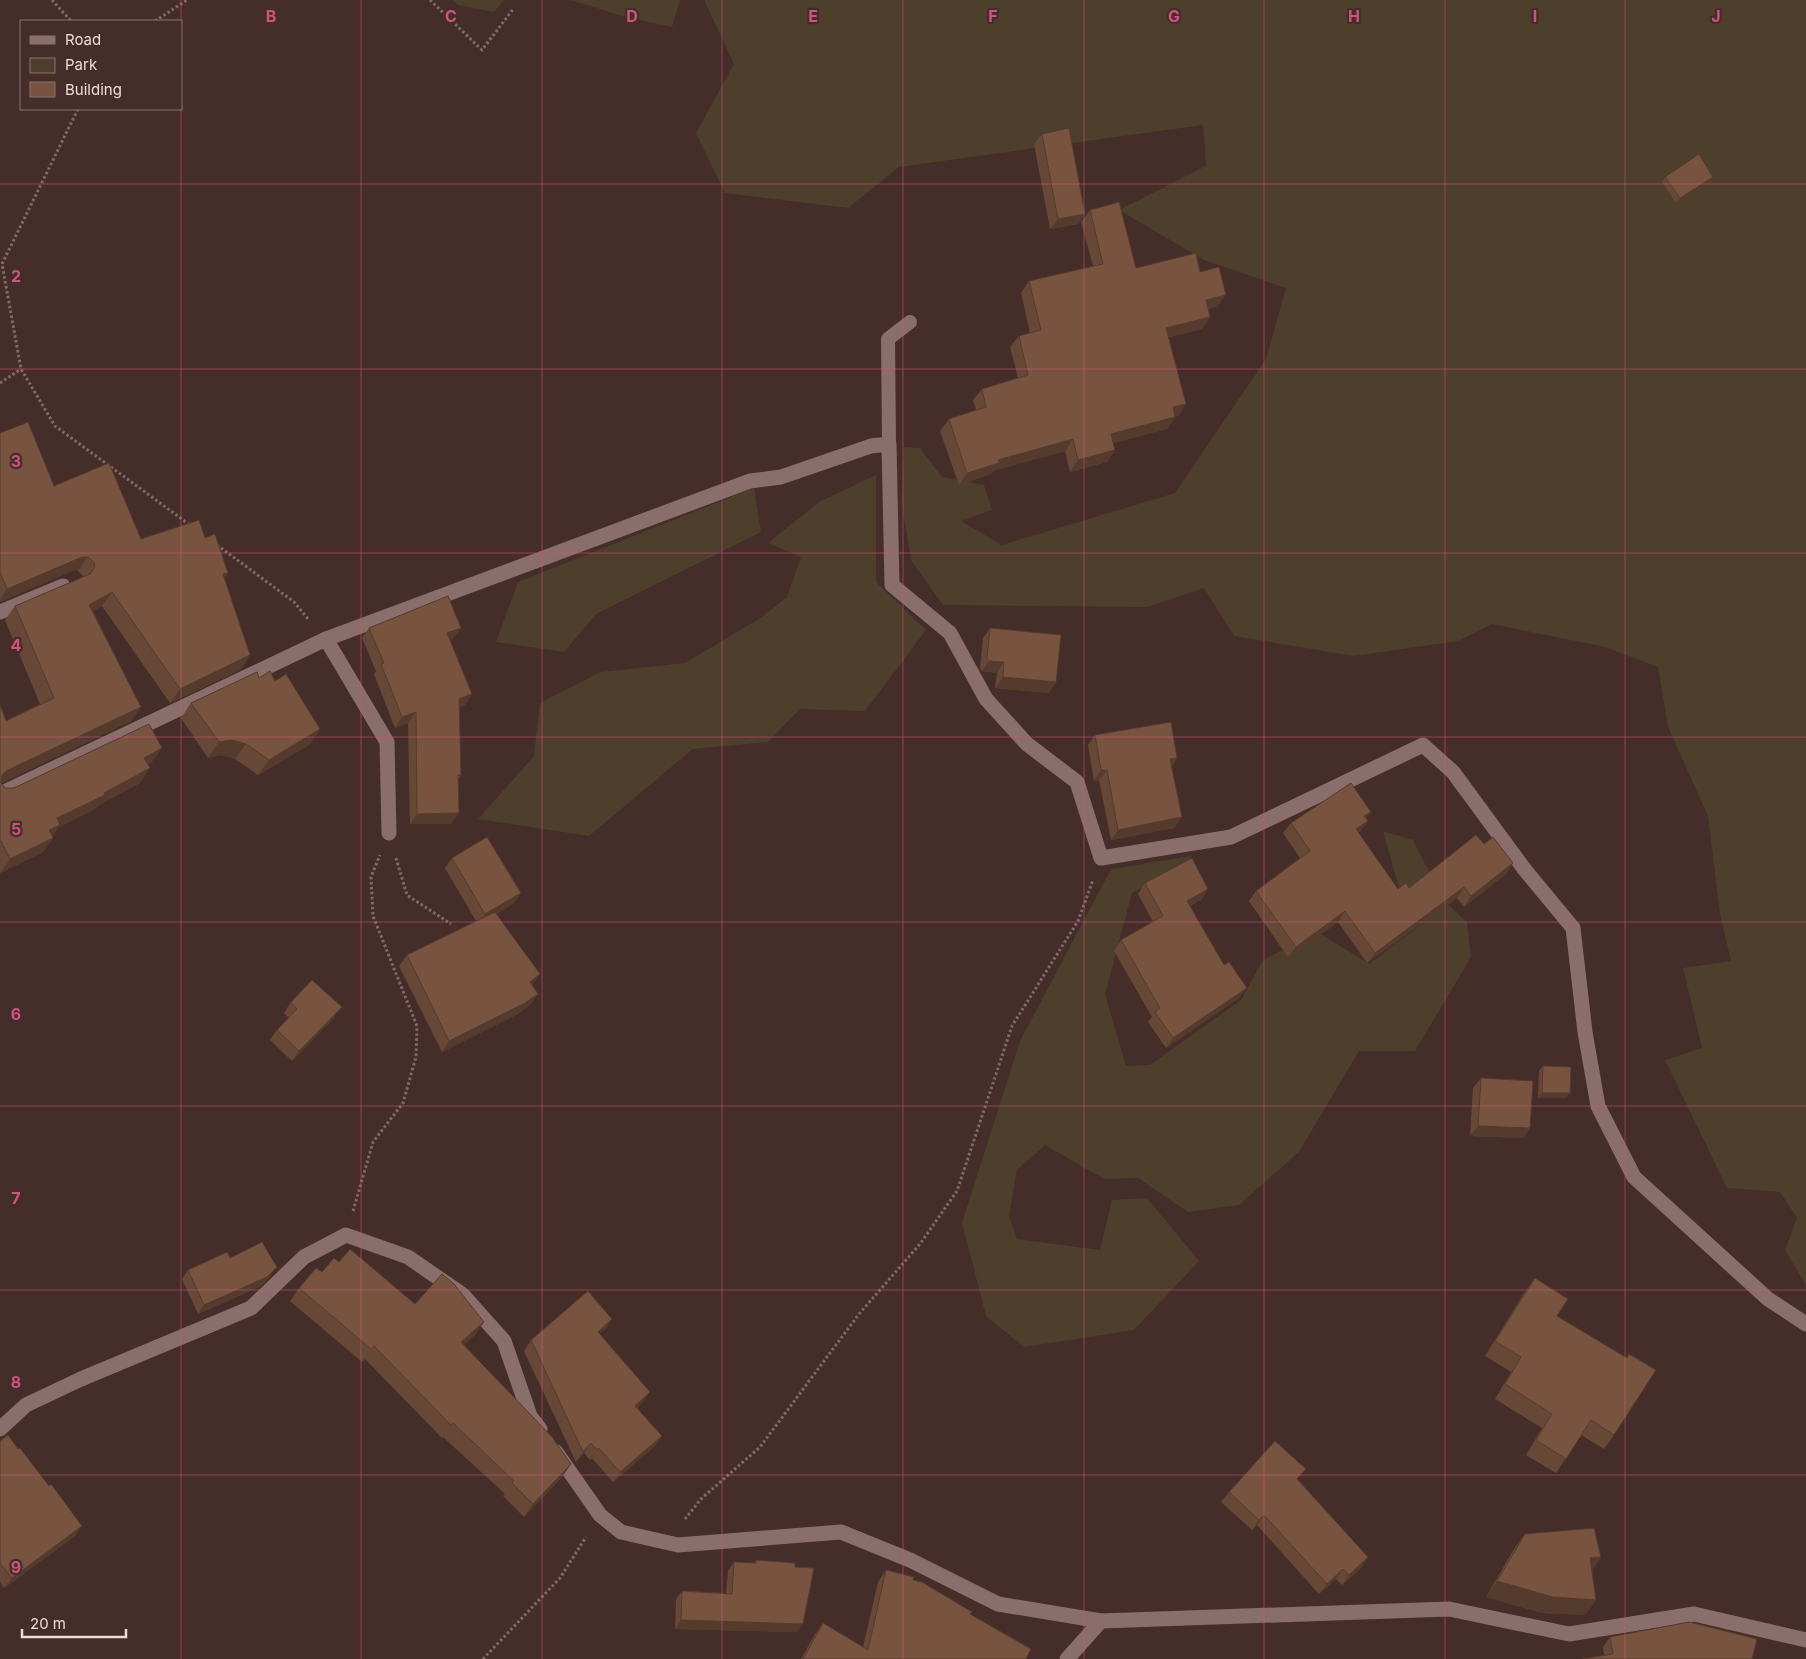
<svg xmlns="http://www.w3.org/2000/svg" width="1806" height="1659" font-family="Inter,sans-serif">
<rect width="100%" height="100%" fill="#452d2a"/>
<g fill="#4e3e2c">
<path d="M453,0H504L494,12L458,5Z"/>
<path d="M571,0H680L672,27L622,16Z"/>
<path d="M704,0H1806V1285L1785,1250L1797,1218L1780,1192L1727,1188L1665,1060L1702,1048L1683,968L1731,961L1720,914L1708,816L1668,727L1658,667L1605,647L1492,624L1458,641L1354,656L1234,636L1204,588L1147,607L943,605L911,560L902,505L904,447L920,448L942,477L984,485L992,510L961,521L1002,545L1175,493L1266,359L1286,288L1204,260L1119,210L1206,166L1203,125L899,167L848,208L725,193L696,133L734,64Z"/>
<path d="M876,475V582L926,630L865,711L800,709L768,742L693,749L589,836L478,819L534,756L540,703L601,672L685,663L762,617L787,597L801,557L768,543L819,502Z"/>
<path d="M754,488L761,532L596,614L564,652L496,642L518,582Z"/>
<path d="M1383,831L1413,840L1444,901L1467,922L1471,957L1415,1051H1359L1299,1152L1239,1205L1188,1212L1138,1178L1104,1179L1045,1145L1017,1170L1009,1216L1017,1239L1100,1250L1112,1200L1147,1198L1199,1261L1134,1330L1024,1347L986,1316L962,1223L1020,1041L1111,869L1191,856L1185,866L1132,893L1105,994L1126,1066L1150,1065L1241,1000L1263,960L1318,932L1369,964L1422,924L1399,888Z"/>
</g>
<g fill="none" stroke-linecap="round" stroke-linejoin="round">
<g stroke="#806b68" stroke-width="3" stroke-dasharray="2.5 2.5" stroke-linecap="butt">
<path d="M52,0L71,21"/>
<path d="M430,0L482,50L514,8"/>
<path d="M155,21L187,0"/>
<path d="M78,109L2,264L21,369L55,426L190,525"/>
<path d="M0,383L21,369"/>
<path d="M217,545L294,602L309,620"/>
<path d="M396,858L407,895L451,924"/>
<path d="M353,1211L373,1142L403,1103L416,1057L417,1026L373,916L371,877L380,855"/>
<path d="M685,1519L701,1499L760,1447L859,1314L920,1244L957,1191L1012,1026L1078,921L1093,880"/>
<path d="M483,1659L560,1578L586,1537"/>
</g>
<path stroke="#8a6e6b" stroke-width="14" d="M889,444L888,339L910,322"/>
<g stroke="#8a6e6b" stroke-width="15">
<path d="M0,612L63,586"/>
<path d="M326,639L387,742L389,833"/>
<path d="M0,794L326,639L750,481L781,477L871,446L889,444L892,585L950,633L986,699L1027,744L1077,782L1101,858L1231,837L1423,745L1453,772L1525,870L1573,928L1585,1032L1598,1106L1634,1177L1768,1299L1806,1324"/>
<path d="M0,1429L26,1405L81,1379L251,1308L304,1257L346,1235L408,1257L463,1295L504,1341L530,1416L540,1429"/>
<path d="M556,1452L600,1515L621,1532L678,1545L841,1532L910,1560L998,1604L1101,1621"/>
<path d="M1067,1659L1101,1621L1449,1609L1569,1634L1694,1614L1806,1640"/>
</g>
</g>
<g fill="#674837">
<path d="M1042,134L1085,214L1078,224L1050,229L1034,144Z"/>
<path d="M1665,177H1713L1709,182L1676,203L1662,182Z"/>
<path d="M1090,210L1136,268L1200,272L1218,306L1208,309L1210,317L1202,329L1168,337L1186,404L1178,416H1175V417L1167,429L1113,443L1115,450L1107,462L1070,472L1065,451L993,471L991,474L959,485L940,431L949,419L976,410L973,400L982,389L1018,378L1010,347L1019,336L1030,333L1021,293L1029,281L1093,266L1081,222Z"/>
<path d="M0,433L54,486L141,539L205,538L228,573L224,578L250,655L240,670L170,703L102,606L93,611L141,707L131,721L1,783L5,788H14L152,762L148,765L140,783L99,805L95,809L59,827L52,836L53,838L43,852L0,873V705L6,721L40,704L5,620L15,606L84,577L78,571H72L0,602Z"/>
<path d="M369,628L453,639L450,640L472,694L465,705L459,707L461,775L458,779L451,824H410L408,723L395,728L374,674L376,671L362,638Z"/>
<path d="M990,628L1049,693L995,688L997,673L982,671L980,669L983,638Z"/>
<path d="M259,678L275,681L320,729L309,745L258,775L235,759L221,755L208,758L181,718L191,703Z"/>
<path d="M1095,735L1177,758L1172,766L1174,828L1111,840L1099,780L1094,781L1088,745Z"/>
<path d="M1371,812L1366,818L1361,831L1358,833L1398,889L1409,888L1484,844L1513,863L1506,874L1464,907L1457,898L1367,963L1338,922L1288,957L1249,901L1256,891L1300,858L1283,833L1291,823Z"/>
<path d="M452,858L521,893L513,904L496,914L533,984L532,985L538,994L531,1004L518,1014L442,1052L399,966L407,955L476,921L445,868Z"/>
<path d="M1145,883L1208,889L1201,900L1190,906L1239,998L1166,1048L1148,1022L1152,1017L1114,951L1121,940L1153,922L1138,894Z"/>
<path d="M291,1002L334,1018L292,1061L270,1040L277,1030L289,1018L284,1013Z"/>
<path d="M1543,1066L1570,1093L1566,1098H1538L1539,1071Z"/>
<path d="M1481,1078L1530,1128L1523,1138L1470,1136L1473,1088Z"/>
<path d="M339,1262L415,1304L475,1335L463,1345L571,1464L562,1477L524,1517L503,1496L505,1494L443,1437L442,1438L365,1359L362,1362L290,1301L299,1288L322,1272Z"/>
<path d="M188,1270L270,1276L261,1286L198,1314L182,1279Z"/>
<path d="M1535,1278L1557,1316L1614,1435L1604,1449L1581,1435L1556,1473L1526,1455L1542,1428L1495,1399L1511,1372L1485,1356L1524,1293Z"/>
<path d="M612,1319L605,1329L599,1334L643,1402L637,1408L662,1436L655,1446L613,1482L592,1458L590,1460L584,1453L576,1462L524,1351L531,1340Z"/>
<path d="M0,1441L75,1536L4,1588L0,1582Z"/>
<path d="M1298,1480L1368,1557L1361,1568L1342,1585L1336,1579L1319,1594L1257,1525L1252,1530L1221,1502L1229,1492Z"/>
<path d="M1525,1534L1601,1557L1592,1570L1596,1600L1585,1615L1542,1613L1486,1597L1514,1549Z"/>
<path d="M756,1560L795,1567L797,1632L675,1629L676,1599L682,1591L726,1593L728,1571L734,1562L754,1563Z"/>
<path d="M886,1570L913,1580L970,1614L1026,1659H801L815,1634L823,1623L863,1647L878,1582Z"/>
<path d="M1610,1637L1752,1659L1604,1655L1603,1647Z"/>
</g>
<g fill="#543b2d">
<path d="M1713,177L1709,182L1676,203L1680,198Z"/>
<path d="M1085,214L1078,224L1050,229L1058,219Z"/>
<path d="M1226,295L1218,306L1198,312L1206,300Z"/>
<path d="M1210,317L1202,329L1158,340L1166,328Z"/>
<path d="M1186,404L1178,416L1164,419L1173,407Z"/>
<path d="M1175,417L1167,429L1103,446L1111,434Z"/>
<path d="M1073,439L1065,451L993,471L991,474L959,485L967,473L998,460Z"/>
<path d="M1115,450L1107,462L1070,472L1078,460Z"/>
<path d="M82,557H88L78,571H72L0,602V599L7,589Z"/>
<path d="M228,573L218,587L223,574Z"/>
<path d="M112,592L102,606L79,619L89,605Z"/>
<path d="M461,628L453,639L440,644L447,633Z"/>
<path d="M250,655L240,670L170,703L180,689Z"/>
<path d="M989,661L1004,662L997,673L982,671Z"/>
<path d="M1003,677L1056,682L1049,693L995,688Z"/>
<path d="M472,694L465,705L452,710L459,699Z"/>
<path d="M141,707L131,721L0,784L2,775L6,771Z"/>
<path d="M416,712L408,723L395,728L402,717Z"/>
<path d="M320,729L309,745L258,775L269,760Z"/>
<path d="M232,740L246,744L235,759L221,755L208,758L219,742Z"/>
<path d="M162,748L152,762L134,772L144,758Z"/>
<path d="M1177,758L1170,768V759Z"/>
<path d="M150,768L140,783L99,805L95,809L59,827L50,839L53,838L43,852L0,873L10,859L57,818Z"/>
<path d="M1101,770H1107L1099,780L1094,781Z"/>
<path d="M1371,812L1363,822L1364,816Z"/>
<path d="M459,813L451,824H410L417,814Z"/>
<path d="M1182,817L1174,828L1111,840L1118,830Z"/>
<path d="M1368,821L1361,831L1348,839L1356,829Z"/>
<path d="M1513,863L1506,874L1464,907L1471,896Z"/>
<path d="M1464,887L1457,898L1367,963L1375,953Z"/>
<path d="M1208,889L1201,900L1179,911L1187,901Z"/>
<path d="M521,893L513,904L478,925L485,914Z"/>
<path d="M1345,911L1338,922L1288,957L1296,947Z"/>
<path d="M540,974L533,984L522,992L530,982Z"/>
<path d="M1247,988L1239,998L1166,1048L1173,1038Z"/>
<path d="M538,994L531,1004L518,1014L442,1052L449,1041Z"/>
<path d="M342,1007L334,1018L292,1061L299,1051Z"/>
<path d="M1542,1093H1570L1566,1098H1538Z"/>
<path d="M1478,1126L1530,1128L1523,1138L1470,1136Z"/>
<path d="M277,1267L270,1276L261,1286L198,1314L204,1305Z"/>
<path d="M612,1319L605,1329L590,1342L598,1332Z"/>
<path d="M484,1322L475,1335L451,1356L461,1342Z"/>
<path d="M650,1392L643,1402L628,1416L635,1406Z"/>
<path d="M662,1436L655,1446L613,1482L620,1472Z"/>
<path d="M591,1443L584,1453L576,1462L583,1452Z"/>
<path d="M571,1464L562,1477L524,1517L533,1504Z"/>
<path d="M1264,1515L1257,1525L1252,1530L1259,1520Z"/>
<path d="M82,1526L75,1536L4,1588L12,1578Z"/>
<path d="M1368,1557L1361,1568L1342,1585L1349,1575Z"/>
<path d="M1601,1557L1590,1573V1558Z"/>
<path d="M1343,1569L1336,1579L1319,1594L1327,1584Z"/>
<path d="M1497,1581L1596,1600L1585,1615L1542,1613L1486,1597Z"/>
<path d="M681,1620L803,1624L797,1632L675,1629Z"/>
</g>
<g fill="#785440" stroke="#543b2d">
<path d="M1069,128L1085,214L1058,219L1042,134Z"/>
<path d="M1699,154L1713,177L1680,198L1665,177Z"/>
<path d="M1119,202L1136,268L1196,253L1200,272L1219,267L1226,295L1206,300L1210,317L1166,328L1186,404L1173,407L1175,417L1111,434L1115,450L1078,460L1073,439L998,460L999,463L967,473L949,419L986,407L982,389L1028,375L1019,336L1041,330L1029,281L1103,264L1090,210Z"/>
<path d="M28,422L54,486L109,463L141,539L199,520L205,538L215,534L228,573L223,574L250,655L180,689L112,592L89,605L141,707L6,771L2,775L1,783L5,788H14L149,724L162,748L144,758L150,768L104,793L105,795L57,818L60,825L49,830L53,838L10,859L1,841L0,842V705L6,721L54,698L15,606L90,574L95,567L94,562L88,557H82L7,589L0,572V433Z"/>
<path d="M448,596L461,628L447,633L472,694L459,699L461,775H458L459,813L417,814L416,712L402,717L381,664L384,663L369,628Z"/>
<path d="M990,628L1061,635L1056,682L1003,677L1004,662L989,661L987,658Z"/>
<path d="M270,671L275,681L286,674L320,729L269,760L246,744L232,740L219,742L191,703L257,672L259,678Z"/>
<path d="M1171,722L1177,758L1170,759L1182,817L1118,830L1107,770H1101L1095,735Z"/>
<path d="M1351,783L1371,812L1364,816L1368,821L1356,829L1398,889L1406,883L1409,888L1476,835L1484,844L1493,837L1513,863L1471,896L1464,887L1375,953L1345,911L1296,947L1256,891L1310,851L1291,823Z"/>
<path d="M487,837L521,893L485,914L452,858Z"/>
<path d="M1192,858L1208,889L1187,901L1224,965L1229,962L1247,988L1173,1038L1155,1012L1160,1008L1121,940L1163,916L1145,883Z"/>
<path d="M495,912L540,974L530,982L538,994L525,1003L449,1041L407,955Z"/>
<path d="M312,980L342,1007L299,1051L277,1030L297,1009L291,1002Z"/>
<path d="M1543,1066L1571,1067L1570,1093H1542Z"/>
<path d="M1481,1078L1533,1081L1530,1128L1478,1126Z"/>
<path d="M262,1242L277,1267L267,1277L204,1305L188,1270L227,1252L230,1258Z"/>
<path d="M350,1249L415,1304L442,1274L454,1284L484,1322L461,1342L552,1437L571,1464L533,1504L512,1483L514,1481L453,1423L451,1425L374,1346L371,1349L299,1288L316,1268L322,1272L334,1258L339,1262Z"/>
<path d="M1535,1278L1568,1299L1557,1316L1627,1358L1629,1354L1656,1370L1614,1435L1591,1420L1566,1459L1536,1440L1552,1414L1505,1384L1521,1357L1495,1341Z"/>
<path d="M588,1291L612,1319L598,1332L650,1392L635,1406L662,1436L620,1472L599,1448L597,1450L591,1443L583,1452L531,1340Z"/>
<path d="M8,1435L18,1449L20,1448L49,1486L51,1484L82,1526L12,1578L0,1563V1441Z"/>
<path d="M1275,1441L1306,1469L1297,1479L1368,1557L1349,1575L1343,1569L1327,1584L1264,1515L1259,1520L1229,1492Z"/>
<path d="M1594,1528L1601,1557L1590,1558L1596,1600L1553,1597L1497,1581L1525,1534Z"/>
<path d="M756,1560L795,1563V1567L814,1568L803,1624L681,1620L682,1591L732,1594L734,1562L756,1563Z"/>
<path d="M886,1570L914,1577L913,1580L922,1582L972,1612L970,1614L1031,1649L1026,1659H803L823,1623L868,1650Z"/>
<path d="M1689,1622L1757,1639L1752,1659H1582L1613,1654L1610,1637Z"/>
</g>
<path fill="none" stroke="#cf5381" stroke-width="1" stroke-opacity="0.55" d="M181,0V21M361,0V1659M542,0V1659M722,0V1659M903,0V1659M1084,0V1659M1264,0V1659M1445,0V1659M1625,0V1659M181,109V1659M0,184H1806M0,369H1806M0,553H1806M0,737H1806M0,922H1806M0,1106H1806M0,1290H1806M0,1475H1806"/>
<g font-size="16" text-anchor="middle" font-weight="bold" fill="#cf5381" stroke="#452d2a" stroke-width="4.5" stroke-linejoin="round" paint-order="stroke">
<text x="271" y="22">B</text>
<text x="451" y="22">C</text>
<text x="632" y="22">D</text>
<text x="813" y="22">E</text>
<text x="993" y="22">F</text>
<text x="1174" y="22">G</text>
<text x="1354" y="22">H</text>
<text x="1535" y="22">I</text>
<text x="1716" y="22">J</text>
<text x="16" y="282">2</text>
<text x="16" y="467">3</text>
<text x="16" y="651">4</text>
<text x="16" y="835">5</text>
<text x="16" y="1020">6</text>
<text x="16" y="1204">7</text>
<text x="16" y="1388">8</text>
<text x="16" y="1573">9</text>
</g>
<rect x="20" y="20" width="162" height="90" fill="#452d2a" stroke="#887371"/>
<rect x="30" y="36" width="25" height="8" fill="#8a6e6b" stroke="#887371"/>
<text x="65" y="45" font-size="15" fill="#eddddb">Road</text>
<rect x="30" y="58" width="25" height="15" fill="#4e3e2c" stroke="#887371"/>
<text x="65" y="70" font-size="15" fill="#eddddb">Park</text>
<rect x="30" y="82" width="25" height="15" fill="#785440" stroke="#887371"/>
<text x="65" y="95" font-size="15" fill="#eddddb">Building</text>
<path d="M22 1629v8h104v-8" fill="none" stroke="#eddddb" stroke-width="2.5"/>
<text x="30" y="1629" font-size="15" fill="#eddddb" stroke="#452d2a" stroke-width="4" paint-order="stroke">20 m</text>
</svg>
